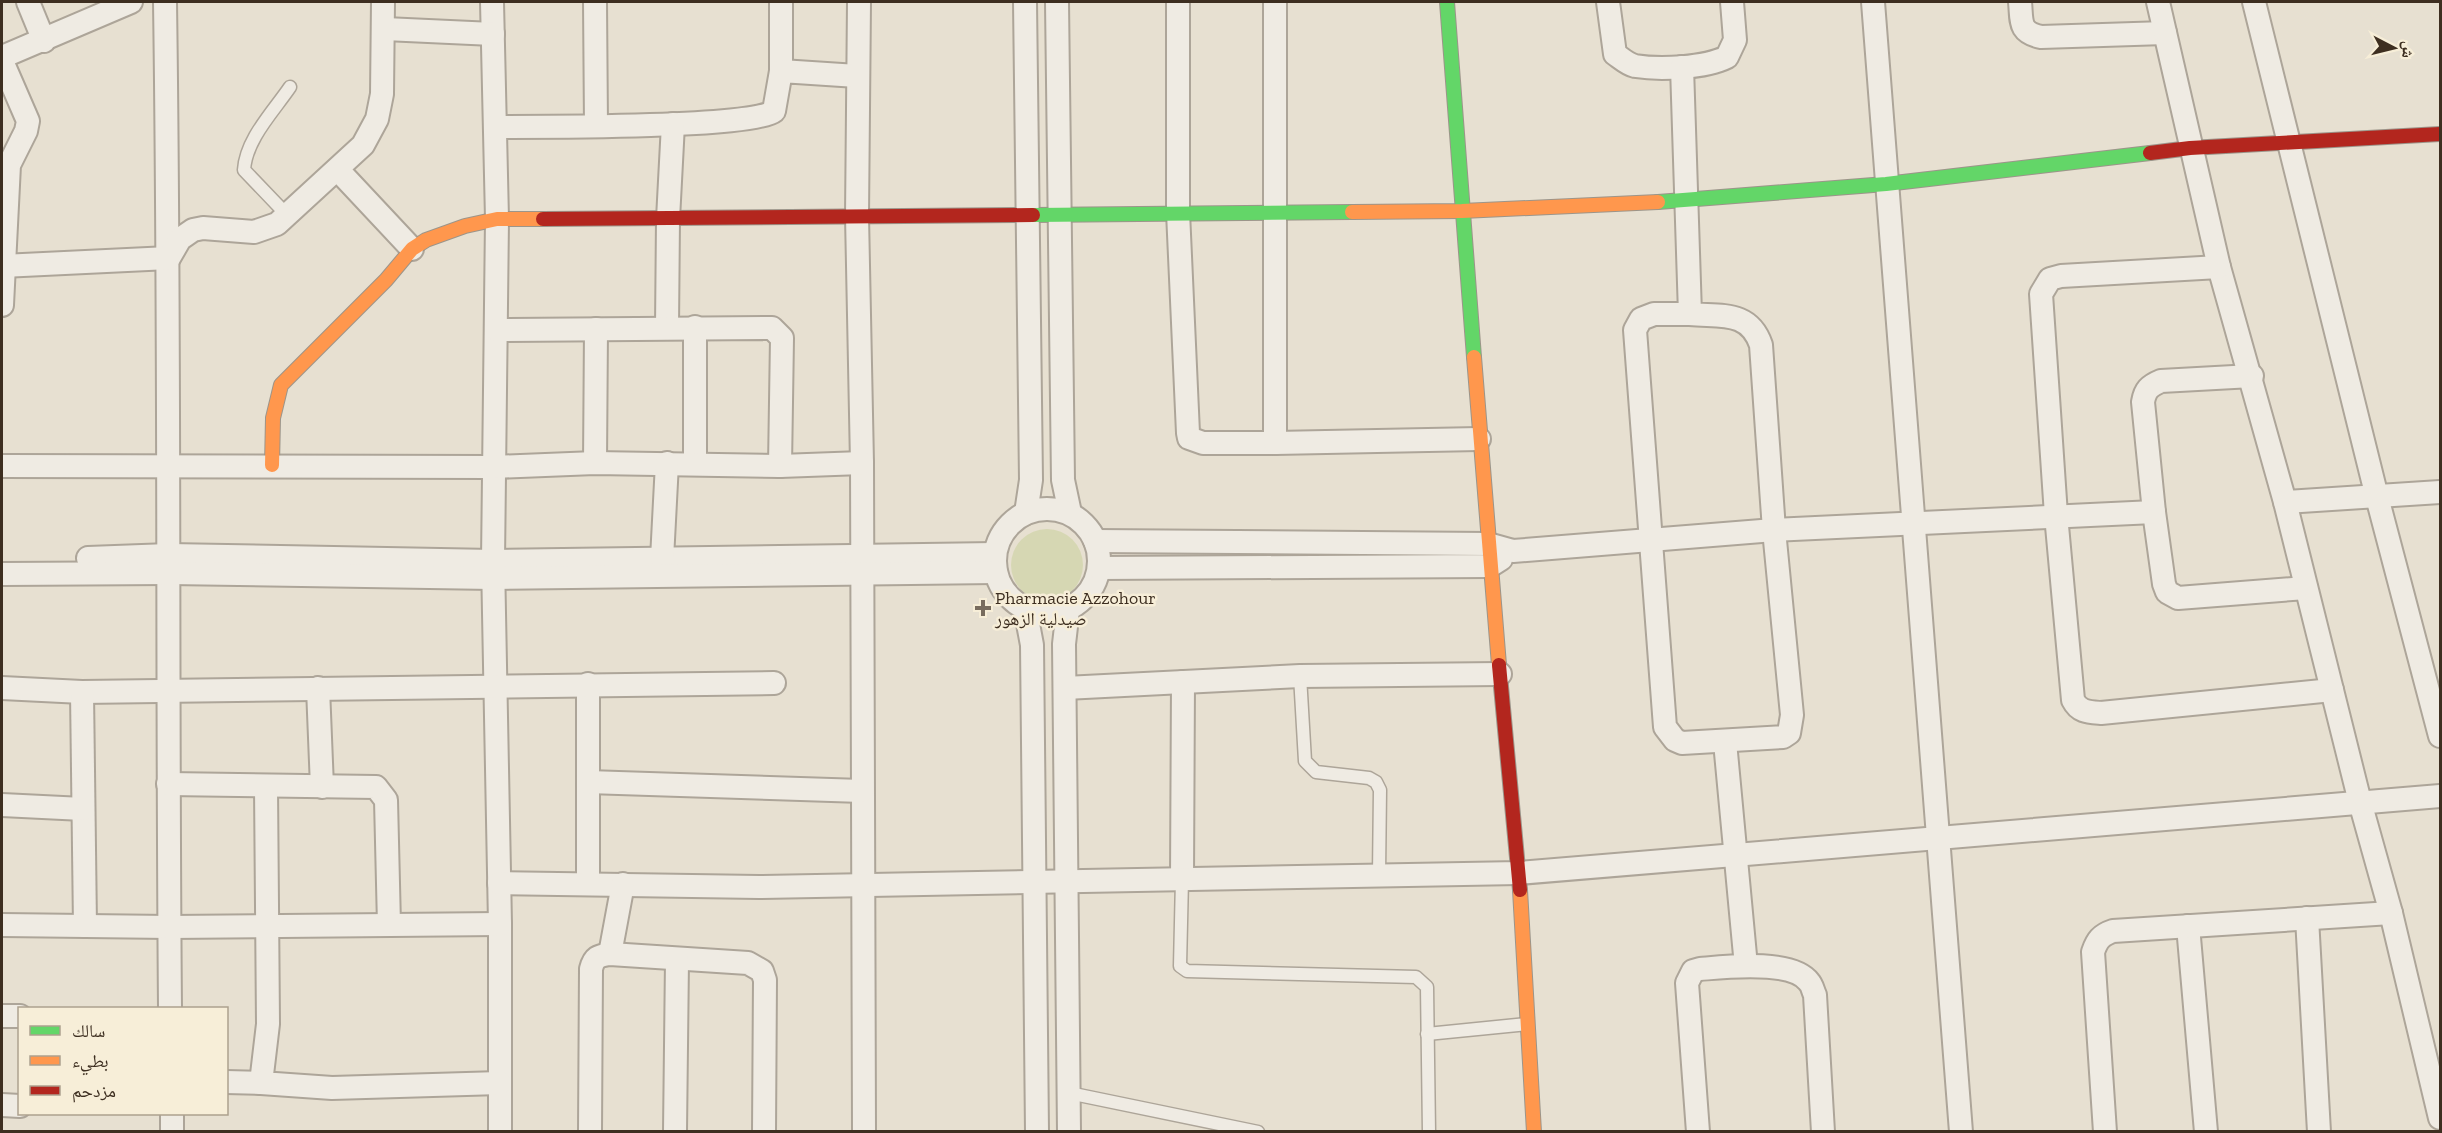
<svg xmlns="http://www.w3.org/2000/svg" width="2442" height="1133" font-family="'Zilla Slab','Noto Naskh Arabic',serif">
<rect width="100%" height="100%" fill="#e7e0d1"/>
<circle fill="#d6d7b3" cx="1047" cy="565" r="36"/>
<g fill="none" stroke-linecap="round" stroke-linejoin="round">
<defs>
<g id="lane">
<path d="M288,216L244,170C246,139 273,112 290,87"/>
<path d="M1300,676L1305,761L1316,772L1369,778L1376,782L1380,790L1379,874"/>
<path d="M1182,879L1180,966L1187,971L1416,977L1427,987L1429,1132"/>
<path d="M1427,1034L1527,1024"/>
<path d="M1069,1093L1258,1132"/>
</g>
<g id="street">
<path d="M28,2L44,41"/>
<path d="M165,2C170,337 167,673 170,1008"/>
<path d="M492,2L497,219L493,561L500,924V1132"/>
<path d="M595,2L596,126"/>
<path d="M859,2L857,216L862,463L864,1132"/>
<path d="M1025,2L1031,480L1026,513"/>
<path d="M1057,2L1063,480L1070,513"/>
<path d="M1178,2V212L1188,433L1189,438L1203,443H1275"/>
<path d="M1275,2V443L1479,439"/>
<path d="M1608,2L1615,54C1621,58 1627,64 1635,66C1660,70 1705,68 1727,57L1735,40L1732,2"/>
<path d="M1873,2L1961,1132"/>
<path d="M2020,2C2022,21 2018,32 2041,37L2165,33"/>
<path d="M2158,2L2219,267L2285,502L2360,802L2391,913L2440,1118"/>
<path d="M2254,2L2377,497L2440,736"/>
<path d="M385,29L493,34"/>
<path d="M2,57L131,2"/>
<path d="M2,61L28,121L26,131L9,165L2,305"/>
<path d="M1682,67L1690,314H1654L1641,319L1635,330L1665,727L1675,740L1682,743L1783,737L1789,733L1792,715L1774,530L1761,345C1749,310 1721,317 1690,314"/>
<path d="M781,71V2"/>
<path d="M495,127C535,127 754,128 774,111L781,71L857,76"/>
<path d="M338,170L412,249"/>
<path d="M2,266L169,258L180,239L193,230L203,228L254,232L277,224L363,145L377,119L382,94L383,2"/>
<path d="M2219,267L2061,276L2050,279L2041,294L2056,515L2073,700C2079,712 2088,712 2101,713L2332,690"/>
<path d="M667,328L668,219L673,124"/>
<path d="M497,330L772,328L782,338L780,466"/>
<path d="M2252,376L2161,381C2149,386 2145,390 2143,402L2154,512L2164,584L2167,592L2178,598L2306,588"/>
<path d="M595,463L596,329"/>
<path d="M695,463V327"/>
<path d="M2,466L494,467L595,463L780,466L862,463"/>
<path d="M2285,502L2440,492"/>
<circle cx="1047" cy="561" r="52"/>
<path d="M1095,541L1488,544L1513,551L1774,530L2154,512"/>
<path d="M88,558L169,555L493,561L995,554"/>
<path d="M662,559L667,463"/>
<path d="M1099,568L1490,566L1501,559"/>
<path d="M2,574L169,573L493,578L996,572"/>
<path d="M1025,608L1032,645L1037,1132"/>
<path d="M1068,609L1064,644L1069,1132"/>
<path d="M588,684V883"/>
<path d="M2,688L82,692L774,683"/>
<path d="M318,688L322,787"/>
<path d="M1065,688L1300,676L1500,674"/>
<path d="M82,692L85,926"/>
<path d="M1725,742L1746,966"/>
<path d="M588,782L862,791"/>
<path d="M168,784L376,787L386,800L389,925"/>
<path d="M266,787L268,1024L261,1083L332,1088L500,1083"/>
<path d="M2,805L83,809"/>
<path d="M1182,879L1183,682"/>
<path d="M499,883L759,887L1519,873L2440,796"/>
<path d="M2307,918L2319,1132"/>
<path d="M2,925L170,927L500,924"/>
<path d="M2188,926L2206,1132"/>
<path d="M610,954L623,884"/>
<path d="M2,1016H20"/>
<path d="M226,1082L261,1083"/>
<path d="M2,1105L20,1106"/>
<path d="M172,1114V1132"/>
<path d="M590,1132L591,969C594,957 598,956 610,954L748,963L762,971L765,980L764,1132"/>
<path d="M675,1132L677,960"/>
<path d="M1698,1132L1687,983L1693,971L1700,969C1725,967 1792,959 1809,982C1812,985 1813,991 1815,995L1823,1132"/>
<path d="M2105,1132L2093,952C2097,940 2101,935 2113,931L2391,913"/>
</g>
<g id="fast">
<path d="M1447,2L1474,357"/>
<path d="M1658,202L1886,184L2150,153"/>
<path d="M1033,215L1352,212"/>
</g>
<g id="slow">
<path d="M1352,212L1462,211L1658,202"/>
<path d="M1474,357L1499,665"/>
<path d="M272,465L273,418L281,385L386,280L412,249L426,240L465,226L497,219H543"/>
<path d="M1520,890L1534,1132"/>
</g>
<g id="jam">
<path d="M2150,153L2190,148L2440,134"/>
<path d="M543,219L1033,215"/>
<path d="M1499,665L1520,890"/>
</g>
</defs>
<use href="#lane" stroke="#ada599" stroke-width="15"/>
<use href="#street" stroke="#ada599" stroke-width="26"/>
<use href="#fast" stroke="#9c958a" stroke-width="16"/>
<use href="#slow" stroke="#9c958a" stroke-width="16"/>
<use href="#jam" stroke="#9c958a" stroke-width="16"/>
<use href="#lane" stroke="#efebe3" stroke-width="12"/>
<use href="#street" stroke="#efebe3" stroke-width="22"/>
<use href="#fast" stroke="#63d668" stroke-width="14"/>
<use href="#slow" stroke="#ff974d" stroke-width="14"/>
<use href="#jam" stroke="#b3261e" stroke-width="14"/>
</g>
<path fill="#786c5e" stroke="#f7eed8" stroke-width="2" d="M980 599h6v6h6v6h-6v6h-6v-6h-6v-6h6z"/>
<g text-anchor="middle" stroke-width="5" stroke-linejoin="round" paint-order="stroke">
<g font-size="18" fill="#3d2e20" stroke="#f7eed8" text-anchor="start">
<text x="995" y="604">Pharmacie Azzohour<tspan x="995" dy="21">صيدلية الزهور</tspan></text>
</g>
</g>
<rect width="2442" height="1133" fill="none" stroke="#3d2e20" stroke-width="6"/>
<rect x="18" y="1007" width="210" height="108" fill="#f7eed8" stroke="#ada18e" stroke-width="1.5"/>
<rect x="30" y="1026" width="30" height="9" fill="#63d668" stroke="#ada18e" stroke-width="1.5"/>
<text x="72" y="1037" font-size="18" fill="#3d2e20">سالك</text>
<rect x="30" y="1056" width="30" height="9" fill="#ff974d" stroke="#ada18e" stroke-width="1.5"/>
<text x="72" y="1067" font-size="18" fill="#3d2e20">بطيء</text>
<rect x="30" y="1086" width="30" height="9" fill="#b3261e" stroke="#ada18e" stroke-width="1.5"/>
<text x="72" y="1097" font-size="18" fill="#3d2e20">مزدحم</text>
<g transform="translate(2394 48) rotate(97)" stroke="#f7eed8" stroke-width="4.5" paint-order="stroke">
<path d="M0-4.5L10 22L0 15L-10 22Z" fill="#3d2e20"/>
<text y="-9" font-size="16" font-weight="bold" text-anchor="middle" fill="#3d2e20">ش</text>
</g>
</svg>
